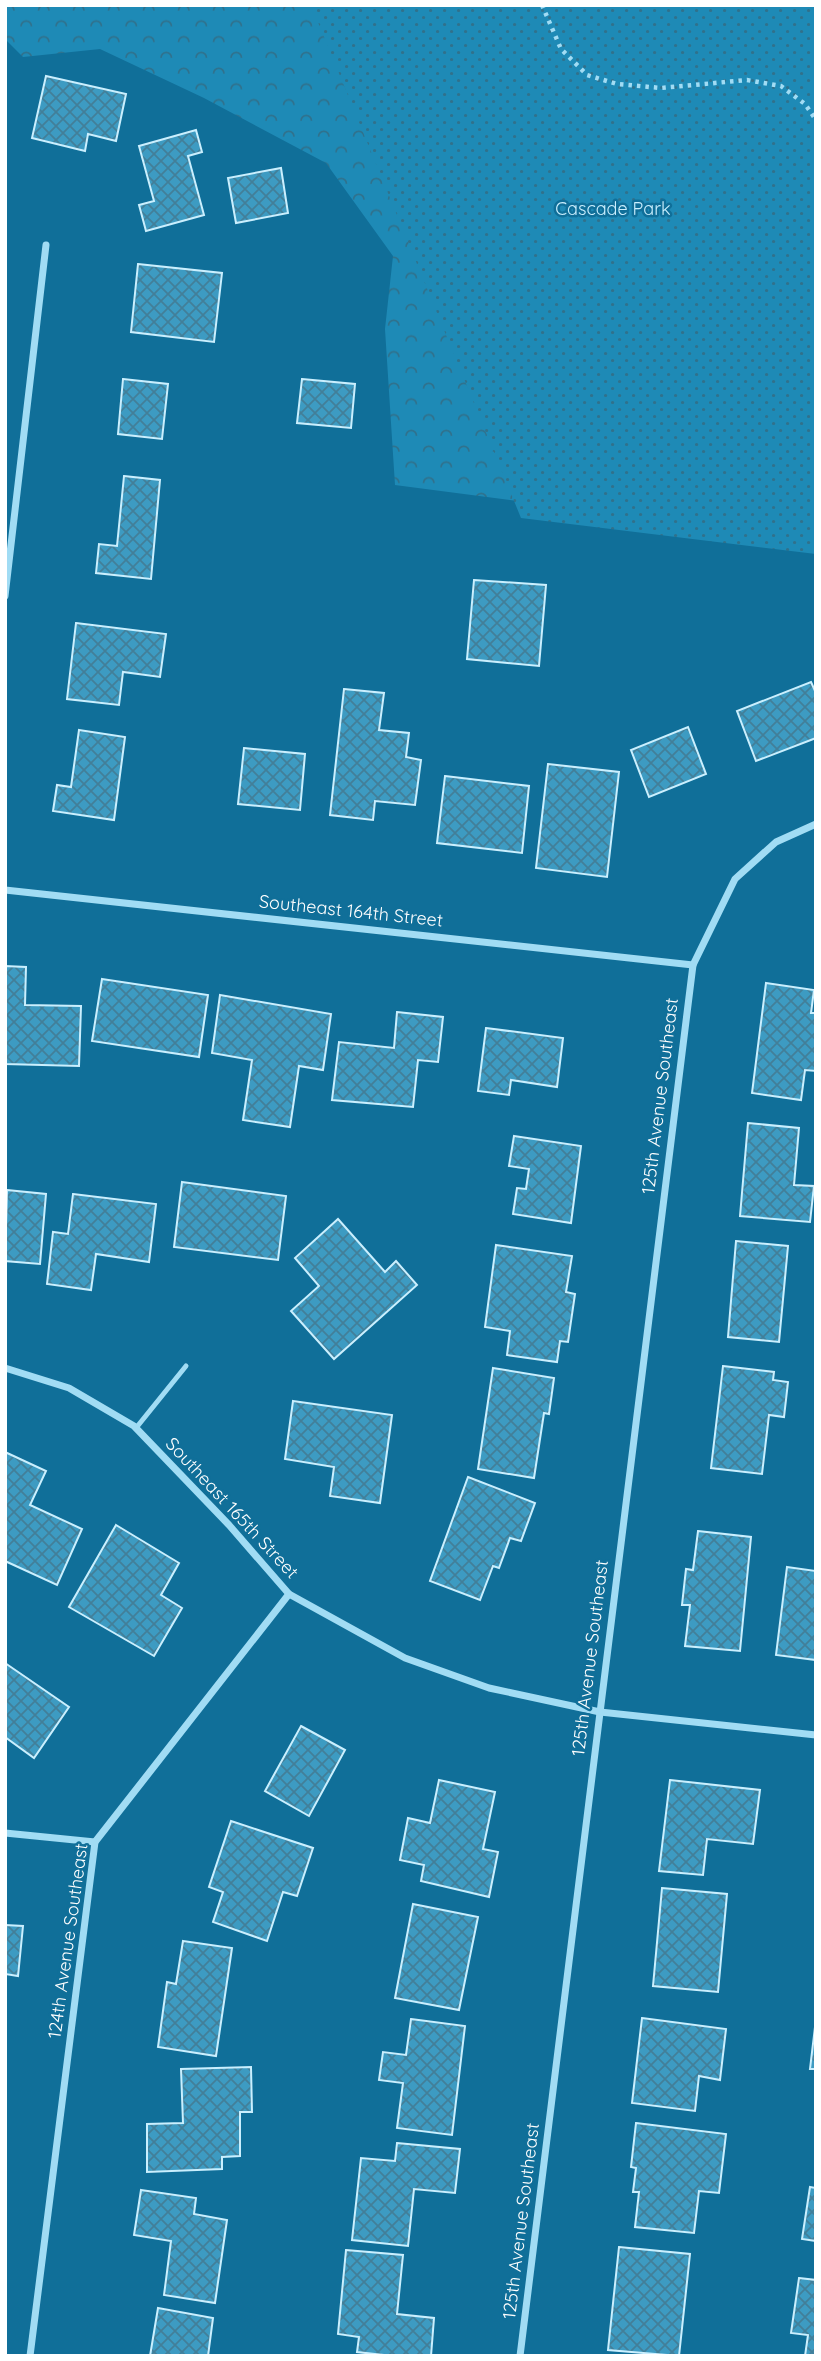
<svg xmlns="http://www.w3.org/2000/svg" width="821" height="2361" font-family="Quicksand,sans-serif">
<defs>
<pattern id="forest-crowns" width="20" height="18" patternUnits="userSpaceOnUse" patternTransform="scale(1.75)"><rect width="20" height="18" fill="#1e8ab6"/><path d="M2 6a3 3 0 1 1 6 0M12 15a3 3 0 1 1 6 0" fill="none" stroke="#30718c"/></pattern>
<pattern id="park-dots" width="8" height="8" patternUnits="userSpaceOnUse" patternTransform="scale(1.75)"><rect width="8" height="8" fill="#1e8ab6"/><path d="M2 2h.1M6 6h.1" fill="none" stroke="#30718c" stroke-width="1.8" stroke-linecap="round"/></pattern>
<pattern id="building-cross-hatch" width="8" height="8" patternUnits="userSpaceOnUse" patternTransform="scale(1.75)"><rect width="8" height="8" fill="#3d9bc2"/><path d="M0 0l8 8M0 8l8-8" fill="none" stroke="#427f99"/></pattern>
</defs>
<rect width="100%" height="100%" fill="#106f99"/>
<path fill="url(#forest-crowns)" d="M5,5H398L763,533L395,485L385,329L393,256L326,163L204,98L100,49L23,57L5,39Z"/>
<path fill="url(#park-dots)" d="M311,5H816V554L521,518Z"/>
<g fill="url(#building-cross-hatch)" stroke="#caeffe" stroke-width="2">
<path d="M46,76L126,94L116,141L88,134L85,151L32,138Z"/>
<path d="M196,130L202,152L188,156L204,215L146,231L139,205L154,201L139,146Z"/>
<path d="M281,168L288,213L236,223L228,178Z"/>
<path d="M138,264L222,273L214,342L131,332Z"/>
<path d="M123,379L168,384L162,439L118,434Z"/>
<path d="M302,379L355,384L351,428L297,423Z"/>
<path d="M124,476L160,480L151,579L96,573L99,544L117,546Z"/>
<path d="M474,580L546,585L539,666L467,659Z"/>
<path d="M76,623L166,634L160,677L123,672L119,705L67,699Z"/>
<path d="M811,682L816,693V738L756,761L737,711Z"/>
<path d="M344,689L384,693L379,730L409,733L406,757L421,760L415,805L375,801L373,820L330,815Z"/>
<path d="M688,727L706,774L649,797L631,750Z"/>
<path d="M79,730L125,737L114,820L53,811L57,785L71,787Z"/>
<path d="M244,748L305,754L300,810L238,804Z"/>
<path d="M548,764L619,772L607,877L536,868Z"/>
<path d="M445,776L529,786L522,853L437,843Z"/>
<path d="M5,966L26,967L25,1005L81,1006L79,1066L5,1064Z"/>
<path d="M102,979L208,995L199,1057L92,1041Z"/>
<path d="M766,983L814,990L811,1013H816V1071L805,1070L801,1100L752,1093Z"/>
<path d="M220,995L331,1014L323,1070L299,1066L290,1127L243,1120L252,1060L212,1053Z"/>
<path d="M397,1012L443,1017L438,1062L418,1060L413,1107L332,1100L339,1042L394,1048Z"/>
<path d="M486,1028L563,1038L557,1087L511,1080L509,1095L478,1091Z"/>
<path d="M748,1123L799,1128L794,1185L814,1186L810,1222L740,1216Z"/>
<path d="M514,1136L581,1146L571,1223L513,1214L517,1188L526,1189L529,1169L509,1166Z"/>
<path d="M182,1182L286,1196L278,1260L174,1247Z"/>
<path d="M7,1190L46,1194L40,1264L5,1261Z"/>
<path d="M73,1194L156,1204L149,1262L96,1254L91,1290L47,1284L53,1232L68,1234Z"/>
<path d="M338,1219L385,1272L396,1261L417,1285L334,1359L291,1311L319,1286L295,1258Z"/>
<path d="M736,1241L788,1246L779,1342L728,1337Z"/>
<path d="M496,1245L572,1256L566,1292L575,1294L568,1342L560,1341L557,1362L507,1355L510,1331L485,1327Z"/>
<path d="M723,1366L774,1372L773,1380L788,1382L784,1417L769,1415L762,1474L711,1468Z"/>
<path d="M493,1368L554,1378L549,1414L544,1413L534,1478L478,1469Z"/>
<path d="M293,1401L392,1415L380,1503L330,1496L334,1467L285,1459Z"/>
<path d="M5,1452L46,1471L30,1505L82,1529L57,1585L5,1561Z"/>
<path d="M468,1477L535,1503L521,1541L510,1538L499,1568L493,1566L480,1600L430,1581Z"/>
<path d="M116,1525L179,1563L161,1595L182,1608L154,1656L69,1607Z"/>
<path d="M698,1531L751,1537L740,1651L685,1646L690,1605H682L686,1569L693,1570Z"/>
<path d="M787,1567L816,1571V1660L776,1655Z"/>
<path d="M5,1663L69,1707L34,1758L5,1737Z"/>
<path d="M301,1726L345,1750L309,1816L265,1791Z"/>
<path d="M439,1780L495,1792L483,1849L498,1852L489,1897L421,1881L424,1865L400,1860L408,1818L430,1823Z"/>
<path d="M670,1780L760,1790L753,1844L707,1839L703,1875L659,1871Z"/>
<path d="M231,1821L313,1848L297,1896L283,1892L267,1941L213,1922L223,1892L209,1887Z"/>
<path d="M662,1888L727,1894L718,1992L653,1986Z"/>
<path d="M413,1904L478,1917L459,2010L395,1998Z"/>
<path d="M5,1925L23,1926L18,1976L5,1974Z"/>
<path d="M183,1941L232,1948L216,2056L158,2047L167,1982L176,1984Z"/>
<path d="M642,2018L726,2029L720,2080L699,2076L695,2111L632,2103Z"/>
<path d="M411,2019L465,2026L452,2135L397,2128L403,2083L379,2080L383,2052L406,2055Z"/>
<path d="M815,2027H816V2069H810Z"/>
<path d="M251,2067L252,2112H240V2156L222,2157V2169L147,2172V2124L183,2123L181,2069Z"/>
<path d="M636,2123L726,2134L719,2193L699,2191L694,2233L635,2227L639,2192H633L636,2168L631,2167Z"/>
<path d="M397,2143L460,2149L455,2193L414,2189L408,2246L352,2240L361,2158L395,2161Z"/>
<path d="M810,2187L816,2188V2241L802,2239Z"/>
<path d="M141,2190L196,2198L194,2214L227,2220L215,2303L164,2295L171,2241L134,2235Z"/>
<path d="M619,2247L690,2254L679,2356L608,2350Z"/>
<path d="M346,2250L403,2255L397,2314L434,2318L431,2356H393L357,2352L359,2337L338,2334Z"/>
<path d="M799,2278L816,2280V2356H805L808,2335L791,2333Z"/>
<path d="M158,2308L213,2318L208,2356H150Z"/>
</g>
<g fill="none" stroke-linecap="round" stroke-linejoin="round">
<path stroke="#a1dcf4" stroke-width="4.5" stroke-dasharray="3.5 5" stroke-linecap="butt" d="M542,5L561,49L587,75L617,84L661,88L747,80L781,86L805,104L816,120"/>
<path stroke="#a1dcf4" stroke-width="5" d="M136,1428L186,1366"/>
<g stroke="#a1dcf4" stroke-width="7">
<path d="M5,596L46,245"/>
<path d="M5,890L693,965"/>
<path d="M5,1368L69,1388L134,1426L229,1525L289,1594L405,1658L489,1688L600,1712L816,1735"/>
<path d="M5,1833L95,1842"/>
<path d="M30,2356L95,1842L289,1594"/>
<path d="M520,2356C577,1892 634,1428 693,965L735,879L776,842L816,824"/>
</g>
</g>
<g text-anchor="middle" stroke-width="5" stroke-linejoin="round" paint-order="stroke">
<g font-size="18" fill="#caeffe" stroke="#106f99">
<text x="613" y="215">Cascade Park</text>
</g>
<g font-size="18" fill="#fff" stroke="#106f99">
<text transform="translate(351 911) rotate(6)" y="6">Southeast 164th Street</text>
<text transform="translate(660 1096) rotate(-83)" y="6">125th Avenue Southeast</text>
<text transform="translate(232 1508) rotate(47)" y="6">Southeast 165th Street</text>
<text transform="translate(590 1658) rotate(-83)" y="6">125th Avenue Southeast</text>
<text transform="translate(68 1941) rotate(-82)" y="6">124th Avenue Southeast</text>
<text transform="translate(521 2221) rotate(-83)" y="6">125th Avenue Southeast</text>
</g>
</g>
<rect width="821" height="2361" fill="none" stroke="#ffffff" stroke-width="14"/>
</svg>
